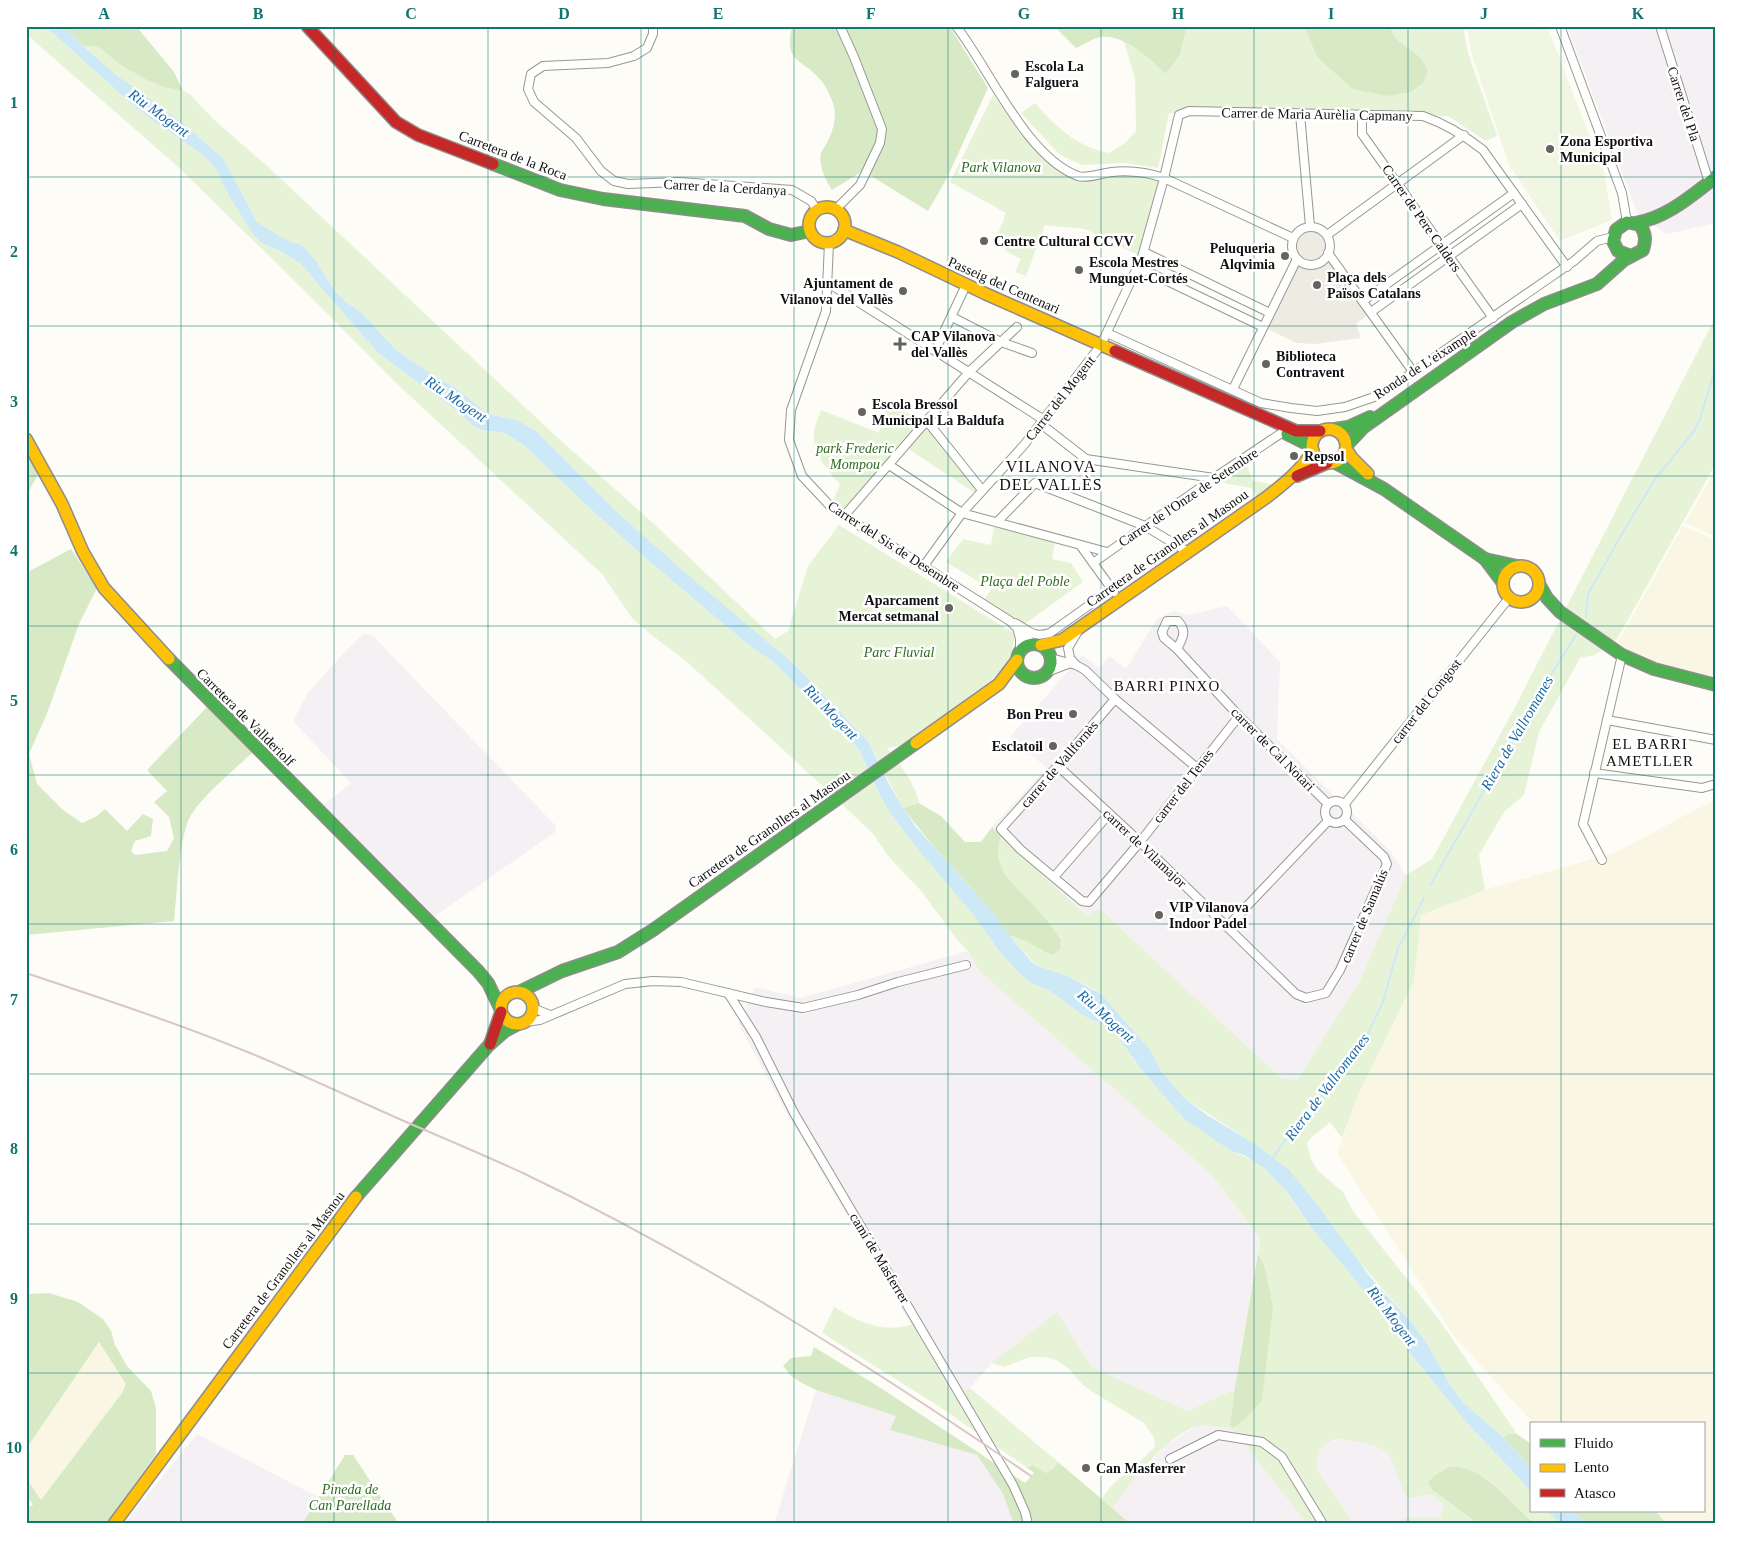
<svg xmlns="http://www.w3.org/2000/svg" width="1742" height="1550" font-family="'Times New Roman',serif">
<rect width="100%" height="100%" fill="#fdfcf7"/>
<g fill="#f5f0f3">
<path d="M1567,26H1716V223L1666,234L1638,215Z"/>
<path d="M1227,606L1280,662L1277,739L1390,851L1406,875L1360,980L1297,1080L1281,1078L1099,908L1088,917L992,827L1047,768L1010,737L1082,655L1099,668L1109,656L1126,669L1157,619L1173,611L1189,615Z"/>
<path d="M364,633L374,637L556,826L555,832L435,916L324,805L351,783L293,721L308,693L341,656Z"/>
<path d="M968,951L979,971L1211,1174L1260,1238L1234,1393L1229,1391L1188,1411L1092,1367L1057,1313L992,1363L970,1388L954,1397L788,1115L738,1023L755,987L801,998Z"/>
<path d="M816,1390L896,1416L891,1430L977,1455L1003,1494L1014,1524H774Z"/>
<path d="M1196,1426L1233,1428L1307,1524H1131L1113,1508L1128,1485L1168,1444Z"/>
<path d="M197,1434L318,1497L302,1524H124Z"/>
<path d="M1339,1439L1367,1442L1384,1450L1389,1454L1397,1473L1412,1498L1430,1494L1444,1504L1440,1517L1404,1518L1393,1524H1354L1318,1471L1316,1461L1319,1453L1326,1443Z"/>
</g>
<g fill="#f9f7e4">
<path d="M1716,468V537L1685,523Z"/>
<path d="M1683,526L1716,540V679L1651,662L1630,652L1618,642Z"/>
<path d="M1716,799V1524H1659L1638,1511H1703V1424H1534L1454,1336L1337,1153L1359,1093L1414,981L1421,915L1480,891L1616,852Z"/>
<path d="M99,1341L126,1384L122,1393L41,1500L26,1478V1449Z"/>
</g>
<g fill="#e7f3d7">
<path d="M26,26H45L133,105L152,120L199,152L209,161L217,171L229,196L254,236L263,244L279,250L300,263L378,353L457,411L475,427L482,430L505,433L525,446L584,503L643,556L745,642L775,663L830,721L859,749L879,793L911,840L972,913L999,951L1021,975L1033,984L1048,990L1086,1017L1100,1023L1114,1032L1136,1063L1184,1119L1231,1151L1259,1163L1282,1186L1311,1227L1371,1299L1414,1358L1467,1423L1520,1479L1531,1493V1511H1547L1561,1524C1554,1524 1541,1526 1534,1523C1520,1516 1510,1499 1498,1489C1479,1470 1448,1457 1428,1482L1434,1492L1478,1524H1393L1404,1518L1440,1517L1444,1504L1430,1494L1412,1498L1406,1497L1389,1454C1378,1445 1366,1443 1353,1441C1348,1441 1342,1439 1338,1439C1321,1442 1315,1456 1318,1471L1354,1524H1307L1233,1429C1224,1428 1202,1424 1194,1427C1164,1440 1131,1481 1113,1508L1102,1499C1115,1476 1139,1466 1155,1446L1154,1438L1144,1423L1091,1391L1082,1384L1068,1368L1056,1360L1045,1357H1030L1004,1367L992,1363L1057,1312L1092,1367L1188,1411L1230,1391L1234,1393L1230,1425L1265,1268L1258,1253L1260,1238L1211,1174L979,971L968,951L958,941L922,892L888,856L874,835L867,828C808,772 749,718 689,664C671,648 649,635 632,618L602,574L394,381L310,296L176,165L26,34Z"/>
<path d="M1187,26H1304L1317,57H1420L1396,39L1389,26H1463L1468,53L1497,136L1486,141L1448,116L1169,113L1158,168L1126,163L1082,165L1060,155L1021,113L1035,103C1056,127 1077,147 1109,153L1125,143L1136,131L1135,78L1124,42L1150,57L1166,74L1180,55Z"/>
<path d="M84,46L98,47L131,71L155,84L183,91L190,94L212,118L267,166L558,438L653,523L775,639L788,631L808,566L839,525L1015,634L1012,651L1005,670L900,746L887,748C900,765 914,781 919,803L903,808L868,741L793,663L687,574L618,513L536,431L517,420L488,414L457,389L425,370L395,349L362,313L346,302L334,290L314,258L307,250L300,244L288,241L257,222L223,158L180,121L115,74Z"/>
<path d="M993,95L1022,134L1051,165L1076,178L1141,174L1159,179L1162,188L1142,257L1085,229L1045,225L1026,276L1015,272L1021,259L1006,251L998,234L1006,213L950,182Z"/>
<path d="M1716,316V463L1617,639L1595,655L1580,658L1539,732L1524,795L1504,812L1479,855L1485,890L1421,915L1414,981L1359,1093L1342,1138L1330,1122L1312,1137L1307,1143L1310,1157L1317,1170L1343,1192L1353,1211L1438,1318L1517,1434H1509L1503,1437L1464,1403L1450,1385L1428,1345L1412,1323L1262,1149L1184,1098L1161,1071L1144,1043L1097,991L1065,975L1037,966L1012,939L1010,936C1023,937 1031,943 1042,951L1040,912L1012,884L1002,870L997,849L1001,836L1088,917L1099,908L1281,1078L1297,1080L1360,980L1406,875L1432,859L1514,709Z"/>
<path d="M887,405L927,421L844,516L832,503L840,484C827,470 812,453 814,432C815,425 819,417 821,410L879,433Z"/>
<path d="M926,427L979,490L975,493L907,448Z"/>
<path d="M1246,464L1253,481L1277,485L1258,498L1251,488L1218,482Z"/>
<path d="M994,526L1055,542L1052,559L1071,563L1083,582L1022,626L983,602L991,589L946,562L963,539L991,545Z"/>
<path d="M834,1307C859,1322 883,1334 912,1324L954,1396L970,1388L1058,1462L1053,1469L1046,1473L1035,1467L1029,1465L1026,1467L940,1407L822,1333Z"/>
</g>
<g fill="#d8eac5">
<path d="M61,26H136L174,72L183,91L163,87L145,79L124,67L98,47L84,46Z"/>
<path d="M792,26L950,27L988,88L947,178L928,211L863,171L832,190C826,181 818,165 821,153C822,150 825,147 827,143C832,133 837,119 834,106C831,97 826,86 820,79C800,57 784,63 792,26Z"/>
<path d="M1054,26H1187L1180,55L1166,74C1152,60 1123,34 1102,37C1093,38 1085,44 1076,48Z"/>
<path d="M1304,26H1389L1396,39L1420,57L1428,71L1423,83L1411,92L1387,96L1353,89L1317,57Z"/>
<path d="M26,449L39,472L29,491H26Z"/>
<path d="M71,549L97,588L79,624L48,711L29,754L37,784L63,810L82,823L97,816L105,809L127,831L143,814L153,819L151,836L135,841L131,851L135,855L167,851L174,838L169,817L154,802L167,791L147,770L208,706L253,752C234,770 204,794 191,815C179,834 177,896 174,921L26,935V573Z"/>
<path d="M919,803L941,816L965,842H981L992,827L1001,836C989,873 1020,888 1040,912C1048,921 1054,931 1061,940L1060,949L1053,955C1037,950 1027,938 1010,936C977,891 936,853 903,808Z"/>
<path d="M1258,1253L1265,1268L1273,1307L1262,1400L1246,1418L1233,1428L1230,1425L1234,1393Z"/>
<path d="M49,1293L78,1302L103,1319L111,1331L115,1345L127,1366L151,1391L156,1408V1454L110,1518L104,1524H26V1508L33,1505L26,1494V1478L41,1500L122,1393L126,1384L99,1342L26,1449V1294Z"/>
<path d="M814,1347L876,1385L1025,1483L1034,1473L1026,1467L1032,1465L1046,1473L1053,1469L1058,1462L1131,1524H1014L1003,1494L977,1455L890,1430L896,1416L816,1390L800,1382L790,1375L783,1366L791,1358L811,1356Z"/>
<path d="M1509,1434H1517L1531,1444V1468L1503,1437Z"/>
<path d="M345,1455H353L399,1524H302Z"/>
<path d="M1449,1467C1484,1464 1511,1505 1535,1524H1478L1432,1490L1428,1482L1435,1475Z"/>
<path d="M1570,1511H1656L1666,1524H1591Z"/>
</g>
<path fill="#f0f6e1" d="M1467,26H1547L1589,134L1603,167L1612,220L1560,241L1509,165L1471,52Z"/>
<path fill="#edebe2" d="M1314,228L1323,234L1327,239L1328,250L1371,312L1356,324L1361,338L1315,344L1297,343L1263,327L1296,259L1294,250L1297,236L1303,231Z"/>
<g fill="#cde8f7">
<path d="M45,26H61L115,74L180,121L223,158L257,222L288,241L300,244L307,250L316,261L334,290L346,302L362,313L395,349L425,370L457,389L488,414L517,420L536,431L618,513L687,574L793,663L868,741L888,782L903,808L916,827L993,913L1012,939L1031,961L1037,966L1065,975L1101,994L1150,1050L1161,1071L1184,1098L1207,1115L1258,1146L1288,1169L1313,1199L1371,1278L1412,1323L1428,1345L1450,1385L1464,1403L1503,1437L1531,1468V1493L1520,1479L1467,1423L1414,1358L1371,1299L1311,1227L1287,1192L1264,1168L1246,1156L1231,1151L1184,1119L1141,1069L1114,1032L1100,1023L1086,1017L1048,990L1033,984L1021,975L999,951L972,913L921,853L890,813L879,793L859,749L830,721L775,663L745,642L643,556L584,503L525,446L505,433L482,430L475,427L457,411L378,353L300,263L279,250L263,244L254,236L229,196L217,171L209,161L199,152L152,120L133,105Z"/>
<path d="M1547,1511H1570L1591,1524H1561Z"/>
</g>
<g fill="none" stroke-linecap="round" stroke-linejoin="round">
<g stroke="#cde8f7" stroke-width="2">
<path d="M69,35L74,26"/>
<path d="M1586,617L1588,594L1630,520L1656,478L1694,431L1700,419L1716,366"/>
<path d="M1431,884L1540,692L1576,635"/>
<path d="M1272,1159L1290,1133L1329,1087L1366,1037L1383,1002L1398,948L1424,898"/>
</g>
<defs>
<g id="street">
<path d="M653,26V34L647,48L634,56L608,63L543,66L531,74L528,89L534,102L576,138L601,171L614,181L628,184L679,182L792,190L811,201L817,210"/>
<path d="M956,26C989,68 1026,157 1078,176C1085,179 1103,173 1112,172C1131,170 1146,172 1164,178L1293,238"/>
<path d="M1560,26L1622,193L1627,222"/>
<path d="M1660,26L1709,182"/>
<path d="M1300,114L1310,226"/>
<path d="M1362,115V134L1493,318"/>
<path d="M835,210L860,185L880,143L882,129L854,57L840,26"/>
<circle cx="1311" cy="246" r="19"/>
<path d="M1327,235L1464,135"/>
<path d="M829,243L826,311L791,410L789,440L802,476L832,508L1010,621L1033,644"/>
<path d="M1144,252L1270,313"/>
<path d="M1328,253L1414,373"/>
<path d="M1138,267L1263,327"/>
<path d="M827,282L1044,420"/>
<path d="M1363,301L1514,193"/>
<path d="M1371,312L1522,204"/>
<path d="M952,317L1001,342L1032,353"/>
<path d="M1107,333L1261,403L1291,408L1317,411L1345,407L1380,395L1574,261L1597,241L1613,237"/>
<path d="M935,351L966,285"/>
<path d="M1233,389L1297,259"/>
<path d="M927,421L982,490"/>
<path d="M1041,424L1086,459L1214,478"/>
<path d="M889,465L962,513L1107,552"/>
<path d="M844,516L969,372L1017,327"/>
<path d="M997,522L1035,483L1145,526L1188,552"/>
<path d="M1080,545L1114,592"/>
<path d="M1093,563L1214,478L1283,432"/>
<path d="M923,567L962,513L1024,445L1101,345L1142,257L1163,182L1179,115L1189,111L1423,116C1446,124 1464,135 1483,150L1567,267"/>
<path d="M1015,623C1030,631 1032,638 1050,633L1112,589"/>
<path d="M1018,631L1020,639V650"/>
<path d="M1177,649L1164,638L1162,632L1167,621H1178C1187,631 1183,638 1177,649L1239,716L1328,804"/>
<path d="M1051,658L1076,665L1085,670L1115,699L1197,768"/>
<path d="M1076,665L1070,658L1068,648L1077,633"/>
<path d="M1047,672L1068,664"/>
<path d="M1115,699L1062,761L1001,829L1020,849L1082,901L1089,902L1140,842L1239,716"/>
<path d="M1607,720L1716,740"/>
<path d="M1058,766L1140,842L1296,994L1306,998L1326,993L1340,970L1387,864L1384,857L1345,820"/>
<path d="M1594,773L1702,788L1716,784"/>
<circle cx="1336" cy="812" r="11"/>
<path d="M1344,805L1509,598"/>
<path d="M1602,860L1583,824L1622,655"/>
<path d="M1054,877L1109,814"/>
<path d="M1227,927L1328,821"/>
<path d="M728,993L756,1037L794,1113L1013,1485L1025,1512L1028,1524"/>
<path d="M533,1008L550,1015"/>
<path d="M525,1022L540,1020L625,984L653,981L681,982L766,1002L803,1008L858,995L898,982L966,965"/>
<path d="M1170,1459L1218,1435L1262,1442L1282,1457L1323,1524"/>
</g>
<g id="fast">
<path d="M493,164L560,190L603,199L745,216L769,229L791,235L810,231"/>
<path d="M1636,223C1668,217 1691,196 1716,177"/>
<path d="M1335,429L1348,427L1370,417"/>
<path d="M1287,434L1307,444L1312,449"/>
<path d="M1346,446L1364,427L1512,322L1544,304L1597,284L1624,260L1643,250C1646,240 1646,234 1640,225L1627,222L1616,230L1613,241L1618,251L1631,256"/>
<path d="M1334,462L1384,489L1485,559L1503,583"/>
<path d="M1485,559L1517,566"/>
<path d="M1539,584L1547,598L1560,612L1622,655L1654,669L1716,685"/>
<circle cx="1034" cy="661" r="17"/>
<path d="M169,659L478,971L488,983L500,1008"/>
<path d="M519,992L562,971L618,952L653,930L916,743"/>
<path d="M356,1197L489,1045L505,1031L518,1024"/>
</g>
<g id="slow">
<circle cx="827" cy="225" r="18"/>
<path d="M844,230L898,252L986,294L1115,351"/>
<circle cx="1329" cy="446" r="17"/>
<path d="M26,439L62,504L83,552L104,588L169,659"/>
<path d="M1346,449L1352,458L1368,474"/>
<circle cx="1521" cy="584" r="18"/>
<path d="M1041,645L1062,640L1267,497C1285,483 1301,470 1313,451"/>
<path d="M916,743L999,684L1017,660"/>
<circle cx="517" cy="1008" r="16"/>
<path d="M114,1524L356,1197"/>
</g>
<g id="jam">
<path d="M307,26L396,122L418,135L493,164"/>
<path d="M1115,351L1296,431H1320"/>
<path d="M1297,476L1327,463"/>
<path d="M490,1044L501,1012"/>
</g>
</defs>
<use href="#street" stroke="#979795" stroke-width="10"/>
<use href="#fast" stroke="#8e8d8b" stroke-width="14"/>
<use href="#slow" stroke="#8e8d8b" stroke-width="14"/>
<use href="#jam" stroke="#8e8d8b" stroke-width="14"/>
<use href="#street" stroke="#fffffe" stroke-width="8"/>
<use href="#fast" stroke="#4caf50" stroke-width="11"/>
<use href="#slow" stroke="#ffc107" stroke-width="11"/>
<use href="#jam" stroke="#c62828" stroke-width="11"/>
<path stroke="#d9c6c7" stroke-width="2" d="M26,973C101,998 177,1023 250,1053C303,1075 354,1099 406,1122C446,1139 486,1156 525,1174C702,1259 869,1365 1031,1476"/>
</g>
<path fill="none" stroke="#0f766e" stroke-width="1" stroke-opacity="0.55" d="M181,26V1524M334,26V1524M488,26V1524M641,26V1524M794,26V1524M948,26V1524M1101,26V1524M1254,26V1524M1408,26V1524M1561,26V1424M26,177H1716M26,326H1716M26,476H1716M26,626H1716M26,775H1716M26,924H1716M26,1074H1716M26,1224H1716M26,1373H1716M1561,1511V1524"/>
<g fill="#646362" stroke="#fff" stroke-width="2">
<circle cx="1015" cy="74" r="5"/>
<circle cx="1550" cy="149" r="5"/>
<circle cx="984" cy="241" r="5"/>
<circle cx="1285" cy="256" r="5"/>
<circle cx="1079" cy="270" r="5"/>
<circle cx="1317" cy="285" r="5"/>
<circle cx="903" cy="291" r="5"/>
<path d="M897.5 336.5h5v5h5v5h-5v5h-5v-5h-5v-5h5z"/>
<circle cx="1266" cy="364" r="5"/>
<circle cx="862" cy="412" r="5"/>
<circle cx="1294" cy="456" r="5"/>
<circle cx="949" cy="608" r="5"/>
<circle cx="1073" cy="714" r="5"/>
<circle cx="1053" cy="746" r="5"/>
<circle cx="1159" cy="915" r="5"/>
<circle cx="1086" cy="1468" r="5"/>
</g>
<g text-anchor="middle" stroke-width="5" stroke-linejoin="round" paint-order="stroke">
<g font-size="14" font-weight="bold" fill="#111" stroke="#fff" text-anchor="start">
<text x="1025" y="71">Escola La<tspan x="1025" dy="16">Falguera</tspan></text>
<text x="1560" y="146">Zona Esportiva<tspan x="1560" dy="16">Municipal</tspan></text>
<text x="994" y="246">Centre Cultural CCVV</text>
<text x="1275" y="253" text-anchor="end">Peluqueria<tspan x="1275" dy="16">Alqvimia</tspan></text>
<text x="1089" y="267">Escola Mestres<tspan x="1089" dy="16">Munguet-Cortés</tspan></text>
<text x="1327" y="282">Plaça dels<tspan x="1327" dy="16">Països Catalans</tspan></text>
<text x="893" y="288" text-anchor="end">Ajuntament de<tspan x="893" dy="16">Vilanova del Vallès</tspan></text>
<text x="911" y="341">CAP Vilanova<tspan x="911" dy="16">del Vallès</tspan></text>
<text x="1276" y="361">Biblioteca<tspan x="1276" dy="16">Contravent</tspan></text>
<text x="872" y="409">Escola Bressol<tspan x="872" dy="16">Municipal La Baldufa</tspan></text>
<text x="1304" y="461">Repsol</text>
<text x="939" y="605" text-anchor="end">Aparcament<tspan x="939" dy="16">Mercat setmanal</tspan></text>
<text x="1063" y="719" text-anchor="end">Bon Preu</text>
<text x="1043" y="751" text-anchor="end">Esclatoil</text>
<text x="1169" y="912">VIP Vilanova<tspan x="1169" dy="16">Indoor Padel</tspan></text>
<text x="1096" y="1473">Can Masferrer</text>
</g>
<g font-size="14" fill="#111" stroke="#fff">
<text transform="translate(1684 104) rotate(72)" y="5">Carrer del Pla</text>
<text transform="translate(1317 114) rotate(1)" y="5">Carrer de Maria Aurèlia Capmany</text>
<text transform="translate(513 155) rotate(21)" y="5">Carretera de la Roca</text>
<text transform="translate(725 187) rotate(3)" y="5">Carrer de la Cerdanya</text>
<text transform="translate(1422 218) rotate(55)" y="5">Carrer de Pere Calders</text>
<text transform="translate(1004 285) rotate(24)" y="5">Passeig del Centenari</text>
<text transform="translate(1425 363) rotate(-33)" y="5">Ronda de L'eixample</text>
<text transform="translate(1060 398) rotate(-52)" y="5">Carrer del Mogent</text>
<text transform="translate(1188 497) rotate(-34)" y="5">Carrer de l'Onze de Setembre</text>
<text transform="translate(894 546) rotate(33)" y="5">Carrer del Sis de Desembre</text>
<text transform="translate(1167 548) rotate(-35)" y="5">Carretera de Granollers al Masnou</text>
<text transform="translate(1426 701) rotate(-52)" y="5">carrer del Congost</text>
<text transform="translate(246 717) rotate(45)" y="5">Carretera de Vallderiolf</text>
<text transform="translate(1273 749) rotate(45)" y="5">carrer de Cal Notari</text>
<text transform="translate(1059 764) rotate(-49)" y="5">carrer de Vallfornès</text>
<text transform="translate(1183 786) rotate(-52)" y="5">carrer del Tenes</text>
<text transform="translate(769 829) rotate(-35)" y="5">Carretera de Granollers al Masnou</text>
<text transform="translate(1145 848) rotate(43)" y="5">carrer de Vilamajor</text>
<text transform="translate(1364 916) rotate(-67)" y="5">carrer de Samalús</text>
<text transform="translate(880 1258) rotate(59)" y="5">camí de Masferrer</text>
<text transform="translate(283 1270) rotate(-53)" y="5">Carretera de Granollers al Masnou</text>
</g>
<g font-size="14" font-style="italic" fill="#2f6b1f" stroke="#fff">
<text x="1001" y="172">Park Vilanova</text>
<text x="855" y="453">park Frederic<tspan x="855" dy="16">Mompou</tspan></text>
<text x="1025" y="586">Plaça del Poble</text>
<text x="899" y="657">Parc Fluvial</text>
<text x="350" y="1494">Pineda de<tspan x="350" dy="16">Can Parellada</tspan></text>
</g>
<g font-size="15" font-style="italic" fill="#1768a6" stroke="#fff">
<text transform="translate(159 113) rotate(36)" y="5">Riu Mogent</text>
<text transform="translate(456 399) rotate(34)" y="5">Riu Mogent</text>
<text transform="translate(831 712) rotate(46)" y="5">Riu Mogent</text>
<text transform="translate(1517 733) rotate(-60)" y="5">Riera de Vallromanes</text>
<text transform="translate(1106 1016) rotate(42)" y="5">Riu Mogent</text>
<text transform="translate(1327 1087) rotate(-53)" y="5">Riera de Vallromanes</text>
<text transform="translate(1392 1316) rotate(53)" y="5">Riu Mogent</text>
</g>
<g font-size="15" letter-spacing="1" fill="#111" stroke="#fff">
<text x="1167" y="691">BARRI PINXO</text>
<text x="1650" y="749">EL BARRI<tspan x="1650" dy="17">AMETLLER</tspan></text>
</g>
<g font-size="16" letter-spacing="1" fill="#111" stroke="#fff">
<text x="1051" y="472">VILANOVA<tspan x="1051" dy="18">DEL VALLÈS</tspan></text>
</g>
</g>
<rect width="1742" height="1550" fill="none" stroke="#ffffff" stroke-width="55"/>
<rect x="1530" y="1422" width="175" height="90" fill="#ffffff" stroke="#a0a0a0"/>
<rect x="1540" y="1439" width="25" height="8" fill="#4caf50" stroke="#a0a0a0"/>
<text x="1574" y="1448" font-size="15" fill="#111111">Fluido</text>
<rect x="1540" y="1464" width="25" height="8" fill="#ffc107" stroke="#a0a0a0"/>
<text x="1574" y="1472" font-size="15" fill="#111111">Lento</text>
<rect x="1540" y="1489" width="25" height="8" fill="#c62828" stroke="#a0a0a0"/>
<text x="1574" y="1498" font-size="15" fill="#111111">Atasco</text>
<rect x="28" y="28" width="1686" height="1494" fill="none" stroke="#0f766e" stroke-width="2"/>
<g font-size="16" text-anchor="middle" font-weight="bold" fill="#0f766e">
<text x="104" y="19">A</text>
<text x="258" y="19">B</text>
<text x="411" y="19">C</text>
<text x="564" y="19">D</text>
<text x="718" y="19">E</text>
<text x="871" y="19">F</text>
<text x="1024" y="19">G</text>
<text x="1178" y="19">H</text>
<text x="1331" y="19">I</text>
<text x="1484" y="19">J</text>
<text x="1638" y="19">K</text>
<text x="14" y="108">1</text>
<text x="14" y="257">2</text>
<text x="14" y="407">3</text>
<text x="14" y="556">4</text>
<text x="14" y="706">5</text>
<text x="14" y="855">6</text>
<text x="14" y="1005">7</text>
<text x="14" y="1154">8</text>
<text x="14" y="1304">9</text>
<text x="14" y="1453">10</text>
</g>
</svg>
